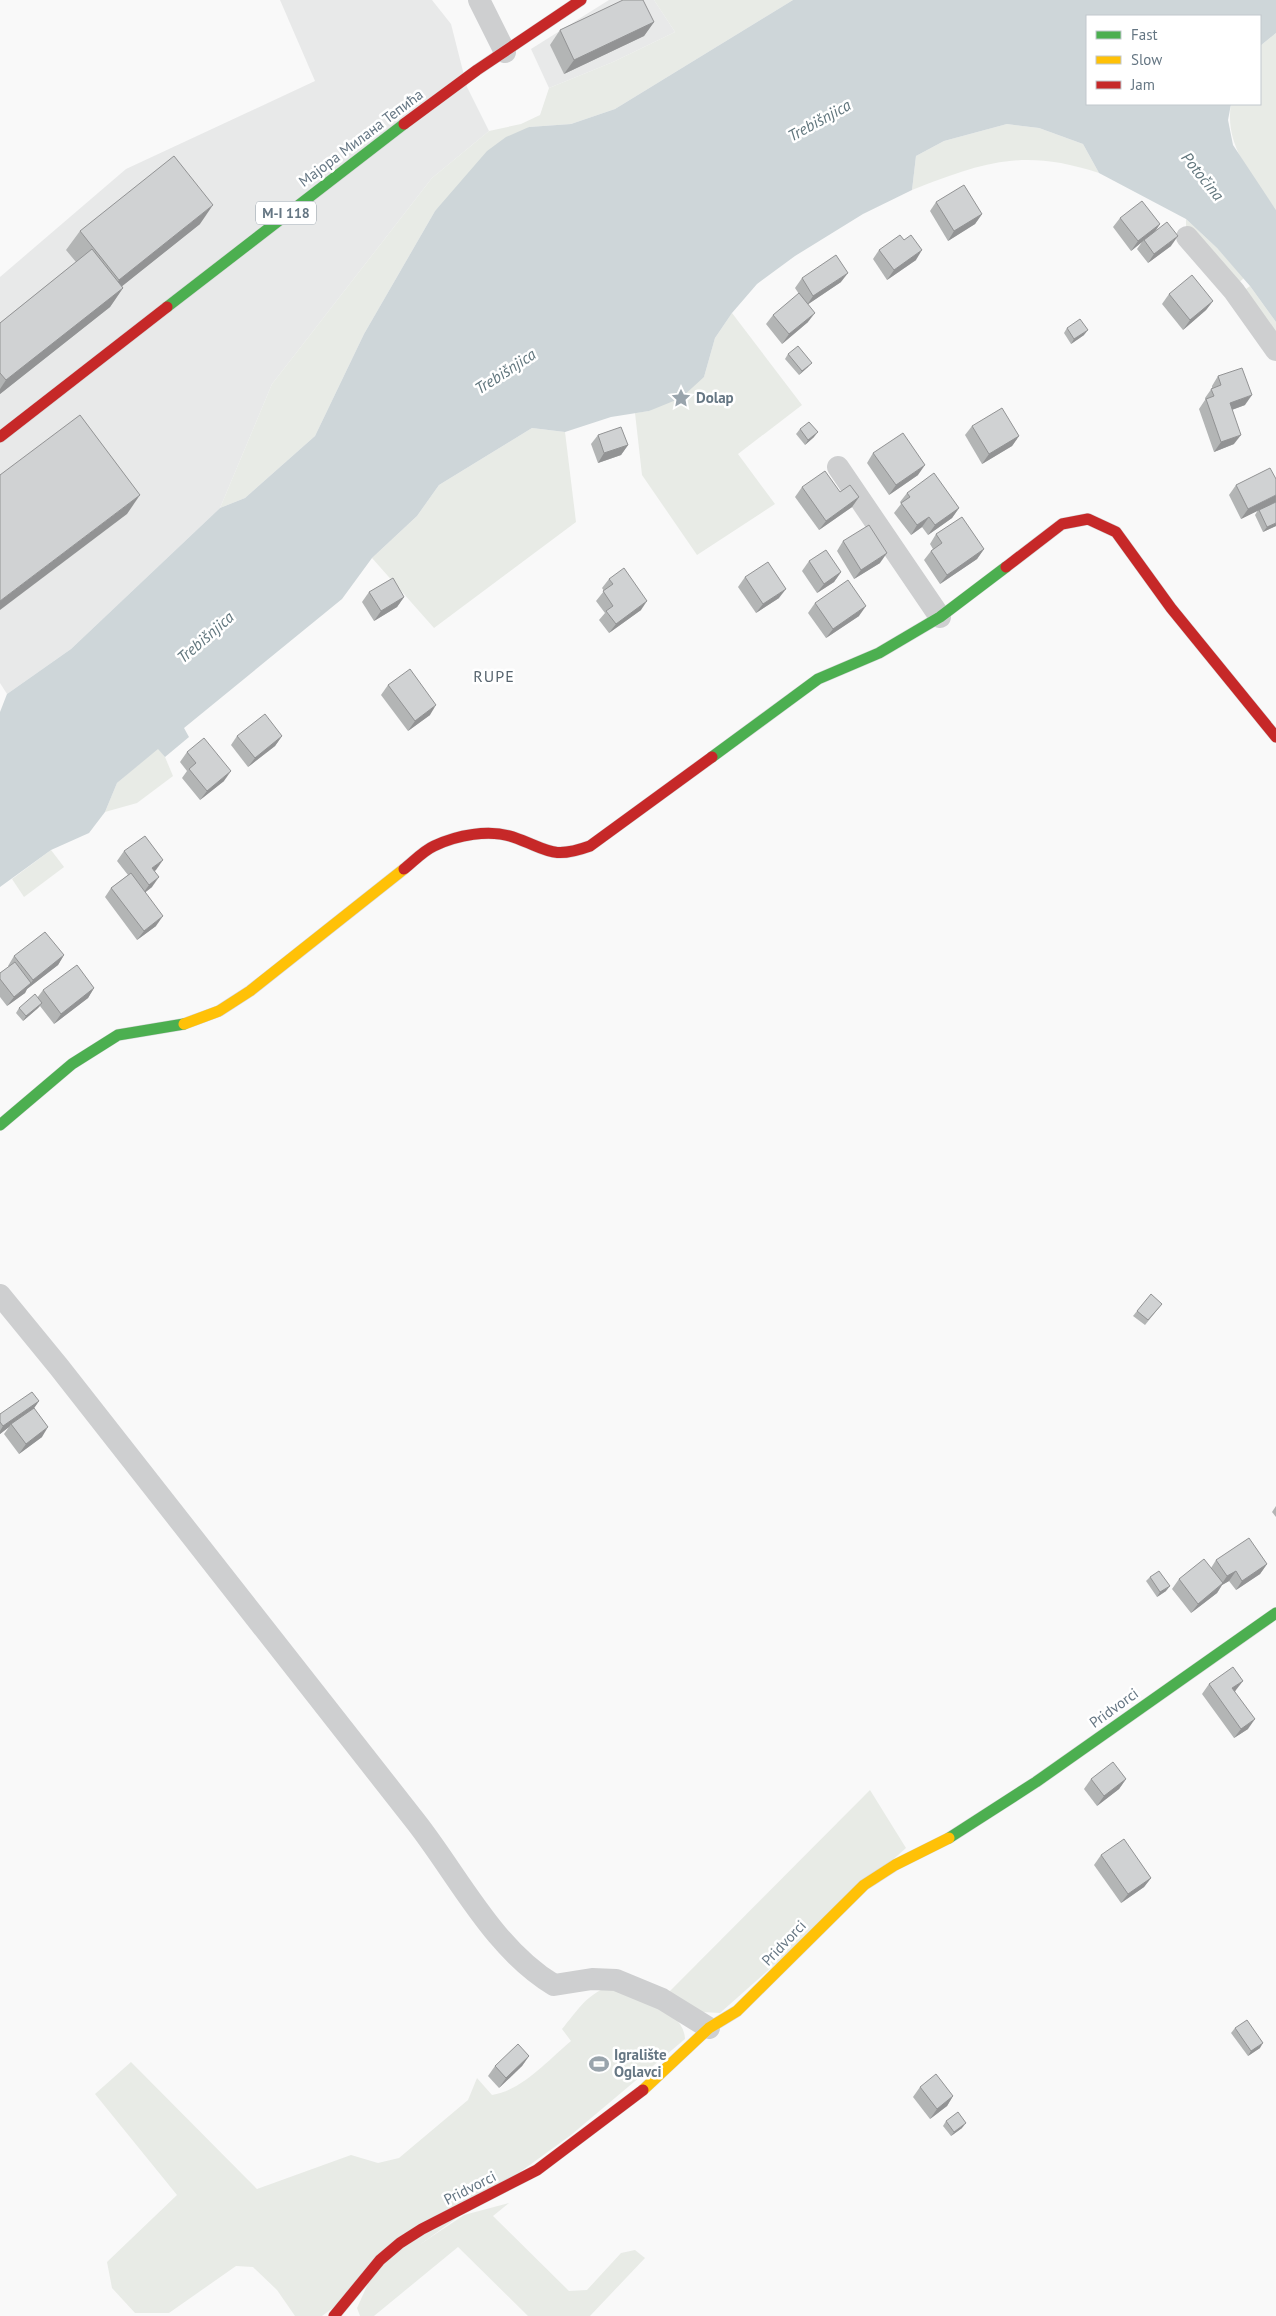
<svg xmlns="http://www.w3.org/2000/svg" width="1276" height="2316" font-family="'PT Sans',sans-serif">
<rect width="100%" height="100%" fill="#f9f9f9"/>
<g fill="#e8e9e9">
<path d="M280,0H432L451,24L467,87L489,131L432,178L272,384L220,508L71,649L7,694L0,683V277L126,169L315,81Z"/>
<path d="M609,0H654L675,32L613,62L549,88L531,49Z"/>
</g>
<g fill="#e8ebe6">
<path d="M654,0H793L615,109L571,124L529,127L435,211L364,334L315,436L245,498L220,508L272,384L432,178L489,131L521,124L540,115L549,88L613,62L675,32Z"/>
<path d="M1276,33V210C1253,177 1224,146 1231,104H1260V46Z"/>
<path d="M1007,124L1039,128L1083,144L1099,173C1023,148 984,162 912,190L916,156L944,141Z"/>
<path d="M1186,219L1217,248L1244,278L1237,284L1186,228Z"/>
<path d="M1250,286L1276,322V338L1242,292Z"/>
<path d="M732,313L802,405L738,454L775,504L697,555L642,475L635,413L649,411L704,377L715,338Z"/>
<path d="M532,428L565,432L576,522L434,628L372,558L417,516L439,485Z"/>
<path d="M158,748L165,757L173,776L137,803L105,812L117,783Z"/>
<path d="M51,850L64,867L24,897L12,879Z"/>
<path d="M870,1790L906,1848L720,2013L702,2012L667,1994Z"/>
<path d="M608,1987C633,1997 684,2008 685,2039L571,2135L322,2316H295L277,2290L253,2267L236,2266L169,2313H135L112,2288L107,2262L177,2195L95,2094L131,2062L257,2189L351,2155L378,2163L399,2158L468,2100L477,2078L492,2095C523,2090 548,2060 571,2041L562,2029C577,2011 586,1995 608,1987Z"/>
<path d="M509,2203L493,2216L569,2291L587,2290L621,2253L635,2250L645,2258L590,2316H528L458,2247L374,2316H360L357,2308L371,2277L464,2215Z"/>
</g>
<path fill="#ced6d9" d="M793,0H1276V33L1260,46V16H1087V104H1231L1228,120L1233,145L1276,210V322L1250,286L1217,248L1186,219L1099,173L1083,144L1039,128L1007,124L944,141L916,156L912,190L863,214L795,256L757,284L732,313L715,338L704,377L681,398L649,411L611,417L565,432L532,428L439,485L417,516L372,558L342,599L184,728L189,737L165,757L158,749L117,783L105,812L89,833L51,850L0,887V712L7,694L71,649L220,508L245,498L315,436L364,334L435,211L487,151L506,137L529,127L571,124L615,109Z"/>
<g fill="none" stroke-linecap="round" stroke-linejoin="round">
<defs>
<g id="fast">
<path d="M167,307L404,124"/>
<path d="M712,757L818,679L879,653L940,617L1006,567"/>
<path d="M0,1125L72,1064L118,1035L184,1024"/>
<path d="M949,1838L1036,1782L1276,1613"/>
</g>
<g id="slow">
<path d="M184,1024L219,1011L250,991L404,869"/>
<path d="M643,2090L709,2028L737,2011L864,1885L895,1865L949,1838"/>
</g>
<g id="jam">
<path d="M404,124L477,70L581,0"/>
<path d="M0,437L167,307"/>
<path d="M1006,567L1062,524L1088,519L1116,532L1171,608L1276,737"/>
<path d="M404,869C413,862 423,851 434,846C457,835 489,829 513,837C548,849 551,860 590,846L712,757"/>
<path d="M334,2316L380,2260L400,2243L422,2229L537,2170L643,2090"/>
</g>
</defs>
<use href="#fast" stroke="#d5d6d7" stroke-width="12"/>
<use href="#slow" stroke="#d5d6d7" stroke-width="12"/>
<use href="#jam" stroke="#d5d6d7" stroke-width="12"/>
<g stroke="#cecfd0" stroke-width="22">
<path d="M479,0L505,52"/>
<path d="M1187,237L1234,291L1276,350"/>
<path d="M838,467L940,617"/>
<path d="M0,1295L59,1367C178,1518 297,1670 416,1822C459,1877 493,1948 554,1985L592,1979L616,1980L662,1999L709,2028"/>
</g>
<use href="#fast" stroke="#4caf50" stroke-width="11"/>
<use href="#slow" stroke="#ffc107" stroke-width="11"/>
<use href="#jam" stroke="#c62828" stroke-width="11"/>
</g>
<g fill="#b3b5b5">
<path d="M654,22L644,36L564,74L550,45L560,30Z"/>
<path d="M936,202L982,214L975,224L948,241L930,211Z"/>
<path d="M1120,218L1160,224L1155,232L1171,246L1148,263L1137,249L1142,242L1131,251L1113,227Z"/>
<path d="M200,224L122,286L123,288L110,307L0,394V323L76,262L66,250L80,231Z"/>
<path d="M904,240L916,260L887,280L873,259L879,250Z"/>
<path d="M802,278L841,282L808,304V322L782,344L766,324L773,315L799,294L795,288Z"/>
<path d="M1169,294L1213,301L1206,310L1183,330L1162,304Z"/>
<path d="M1067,328L1084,335L1071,344L1064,333Z"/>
<path d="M788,354L808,367L799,375L785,359Z"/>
<path d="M1218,376L1245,405L1232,410L1234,444L1214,452L1199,409L1205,400V398L1212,388V386Z"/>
<path d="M972,426L1019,436L1012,446L982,464L965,435Z"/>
<path d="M800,429L814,437L805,445L796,434Z"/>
<path d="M598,435L628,445L621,455L598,463L591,444Z"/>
<path d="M873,453L918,475L889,495L867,463Z"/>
<path d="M1236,485L1270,505L1276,526L1263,532L1255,515L1258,510L1241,519L1229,495Z"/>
<path d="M802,487L840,492L859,497L852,507L819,530L795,497Z"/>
<path d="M907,493L959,508L952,518L928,535L922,527L911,535L894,513L901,504L900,502Z"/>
<path d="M936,534L984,549L977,559L940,584L924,560L931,551L933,549L930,544Z"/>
<path d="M843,541L880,563L854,579L837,551Z"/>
<path d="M809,561L841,572L834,582L817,593L802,571Z"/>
<path d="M745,577L779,598L756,613L738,587Z"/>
<path d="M609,579L641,610L609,633L599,620L605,613L596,601L604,591L602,588Z"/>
<path d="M369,592L404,597L397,607L374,621L362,602Z"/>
<path d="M815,603L859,616L826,638L808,613Z"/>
<path d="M388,685L430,715L408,731L381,695Z"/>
<path d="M237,736H282L275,746L248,767L231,745Z"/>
<path d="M187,752L224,781L200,800L182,778L187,771L180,762Z"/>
<path d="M124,851L156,870L154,871L152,887L145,892L156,926L137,940L105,897L111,888L128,875L117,861Z"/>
<path d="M64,955L58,965L27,989L25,993L7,1006L0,997V973L9,967L8,966L14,956Z"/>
<path d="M94,988L88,998L54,1024L40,1006L38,1008L23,1021L16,1013L19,1008L37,998L43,990Z"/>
<path d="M1162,1304L1145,1325L1133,1316L1137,1311Z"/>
<path d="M39,1401L34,1408L42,1437L19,1454L4,1434L9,1427L0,1434V1414Z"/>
<path d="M1276,1506V1517L1272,1512Z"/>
<path d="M1216,1560L1267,1564L1260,1574L1236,1590L1229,1581L1222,1585L1217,1593L1191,1613L1172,1589L1179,1579L1211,1568Z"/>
<path d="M1150,1577L1166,1591L1157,1597L1146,1581Z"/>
<path d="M1209,1684L1236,1690L1235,1692L1248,1729L1234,1738L1202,1694Z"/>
<path d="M1091,1779H1126L1119,1789L1097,1806L1084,1789Z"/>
<path d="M1101,1855L1151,1878L1144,1887L1121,1903L1094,1865Z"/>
<path d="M1235,2028L1260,2048L1248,2056L1231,2033Z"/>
<path d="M529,2056L522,2066L499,2088L488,2076L495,2066Z"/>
<path d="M920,2087L953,2096L947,2106L930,2119L913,2097Z"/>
<path d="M946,2121L962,2128L951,2136L943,2126Z"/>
</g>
<g fill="#929394">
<path d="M654,22L644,36L564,74L574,60Z"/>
<path d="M213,205L200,224L106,299L119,280Z"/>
<path d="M982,214L975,224L948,241L954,231Z"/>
<path d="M1160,224L1153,234L1144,240L1142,242L1131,251L1138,241Z"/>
<path d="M1178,236L1171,246L1148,263L1154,254Z"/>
<path d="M922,250L916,260L887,280L894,270Z"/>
<path d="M848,273L841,282L807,305L813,296Z"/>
<path d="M123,288L110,307L0,394V389L6,380Z"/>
<path d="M1213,301L1206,310L1183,330L1190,320Z"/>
<path d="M815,313L808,322L782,344L789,334Z"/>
<path d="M1088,330L1084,335L1071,344L1074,339Z"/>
<path d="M812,363L808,367L799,375L802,371Z"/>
<path d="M1252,395L1245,405L1223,413L1230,403Z"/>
<path d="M818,432L814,437L805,445L808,440Z"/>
<path d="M1241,435L1234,444L1214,452L1221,442Z"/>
<path d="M1019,436L1012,446L982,464L989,454Z"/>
<path d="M628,445L621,455L598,463L604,453Z"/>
<path d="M925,465L918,475L889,495L896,485Z"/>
<path d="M140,495L127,514L0,610V601Z"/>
<path d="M1276,495V502L1241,519L1248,509Z"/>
<path d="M859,497L852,507L819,530L826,521Z"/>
<path d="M959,508L952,518L928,535L935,525Z"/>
<path d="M929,517L922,527L911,535L917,525Z"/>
<path d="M1276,523V526L1263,532L1267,527Z"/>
<path d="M984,549L977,559L940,584L947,575Z"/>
<path d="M887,553L880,563L854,579L861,570Z"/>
<path d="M841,572L834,582L817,593L824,584Z"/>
<path d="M786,589L779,598L756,613L763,604Z"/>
<path d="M404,597L397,607L374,621L381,611Z"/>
<path d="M647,601L641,610L609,633L616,624Z"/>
<path d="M866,606L859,616L826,638L833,629Z"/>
<path d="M436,705L430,715L408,731L415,721Z"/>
<path d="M282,736L275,746L248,767L255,758Z"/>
<path d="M231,771L224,781L200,800L207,791Z"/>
<path d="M163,860L156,870L145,877L152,868Z"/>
<path d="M159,877L152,887L142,895L149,885Z"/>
<path d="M163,916L156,926L137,940L144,931Z"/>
<path d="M64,955L58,965L27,989L25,993L7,1006L14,997L31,983L33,980Z"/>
<path d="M94,988L88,998L54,1024L61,1014Z"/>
<path d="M42,1003L38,1008L23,1021L26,1016Z"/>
<path d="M39,1401L32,1411L11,1424L9,1427L0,1434V1431L3,1426Z"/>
<path d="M48,1427L42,1437L19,1454L26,1444Z"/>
<path d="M1267,1564L1260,1574L1236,1590L1242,1581Z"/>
<path d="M1236,1571L1229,1581L1222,1585L1217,1593L1191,1613L1198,1604L1221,1585L1227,1576Z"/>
<path d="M1170,1586L1166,1591L1157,1597L1160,1592Z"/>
<path d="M1243,1681L1236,1690L1225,1698L1232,1688Z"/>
<path d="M1255,1719L1248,1729L1234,1738L1241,1729Z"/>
<path d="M1126,1779L1119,1789L1097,1806L1104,1796Z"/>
<path d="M1151,1878L1144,1887L1121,1903L1128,1894Z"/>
<path d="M1263,2043L1260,2048L1248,2056L1251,2051Z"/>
<path d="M529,2056L522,2066L499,2088L506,2078Z"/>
<path d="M953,2096L947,2106L930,2119L937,2109Z"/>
<path d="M966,2123L962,2128L951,2136L954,2132Z"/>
</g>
<g fill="#d0d2d3" stroke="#929394">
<path d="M623,0H643L654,22L574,60L560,30Z"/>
<path d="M174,156L213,205L119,280L80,231Z"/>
<path d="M964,185L982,214L954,231L936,202Z"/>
<path d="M1142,201L1160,224L1138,241L1120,218Z"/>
<path d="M1167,222L1178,236L1154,254L1144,240Z"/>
<path d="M900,235L904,240L911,235L922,250L894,270L879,250Z"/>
<path d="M92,249L123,288L6,380L0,373V323Z"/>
<path d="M836,255L848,273L813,296L802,278Z"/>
<path d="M1192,275L1213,301L1190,320L1169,294Z"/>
<path d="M799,293L815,313L789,334L773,315Z"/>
<path d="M1080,319L1088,330L1074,339L1067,328Z"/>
<path d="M798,346L812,363L802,371L788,354Z"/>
<path d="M1242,368L1252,395L1230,403L1241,435L1221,442L1206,399L1214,396L1211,389L1221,385L1218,376Z"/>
<path d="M1002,408L1019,436L989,454L972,426Z"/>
<path d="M80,415L140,495L0,601V475Z"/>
<path d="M809,422L818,432L808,440L800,429Z"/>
<path d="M621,427L628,445L604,453L598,435Z"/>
<path d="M903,433L925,465L896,485L873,453Z"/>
<path d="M1270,468L1276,479V495L1248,509L1236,485Z"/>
<path d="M825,471L840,492L850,485L859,497L826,521L802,487Z"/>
<path d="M934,473L959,508L935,525L929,517L917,525L901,503L910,497L907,493Z"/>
<path d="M1276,502V523L1267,527L1259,510Z"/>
<path d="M962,517L984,549L947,575L931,551L942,543L936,534Z"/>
<path d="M869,525L887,553L861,570L843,541Z"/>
<path d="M826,550L841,572L824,584L809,561Z"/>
<path d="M768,562L786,589L763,604L745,577Z"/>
<path d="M624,568L647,601L616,624L606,611L613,606L603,591L613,584L609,579Z"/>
<path d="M393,578L404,597L381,611L369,592Z"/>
<path d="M848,580L866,606L833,629L815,603Z"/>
<path d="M410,669L436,705L415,721L388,685Z"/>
<path d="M265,714L282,736L255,758L237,736Z"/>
<path d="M204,738L231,771L207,791L189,769L196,763L187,752Z"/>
<path d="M145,836L163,860L152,868L159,877L149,885L124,851Z"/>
<path d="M131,873L163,916L144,931L111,888Z"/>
<path d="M45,932L64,955L33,980L14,956Z"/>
<path d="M15,962L31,983L14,997L0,979V973Z"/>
<path d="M77,965L94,988L61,1014L43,990Z"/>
<path d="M35,994L42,1003L26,1016L19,1008Z"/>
<path d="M1151,1294L1162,1304L1148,1320L1137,1311Z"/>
<path d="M32,1392L39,1401L3,1426L0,1422V1414Z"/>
<path d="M34,1408L48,1427L26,1444L11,1424Z"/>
<path d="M1249,1538L1267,1564L1242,1581L1236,1571L1227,1576L1216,1560Z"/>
<path d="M1204,1559L1223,1583L1198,1604L1179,1579Z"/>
<path d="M1159,1571L1170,1586L1160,1592L1150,1577Z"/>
<path d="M1233,1667L1243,1681L1232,1688L1255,1719L1241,1729L1209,1684Z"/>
<path d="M1113,1762L1126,1779L1104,1796L1091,1779Z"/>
<path d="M1124,1839L1151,1878L1128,1894L1101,1855Z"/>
<path d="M1247,2020L1263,2043L1251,2051L1235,2028Z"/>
<path d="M518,2044L529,2056L506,2078L495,2066Z"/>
<path d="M936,2074L953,2096L937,2109L920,2087Z"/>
<path d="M958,2112L966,2123L954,2132L946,2121Z"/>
</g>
<defs>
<symbol id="sight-bare" viewBox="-9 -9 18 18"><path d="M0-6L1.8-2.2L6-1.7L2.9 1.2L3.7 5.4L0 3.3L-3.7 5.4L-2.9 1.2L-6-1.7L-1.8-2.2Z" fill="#99a4ac" stroke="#fff" stroke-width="2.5" paint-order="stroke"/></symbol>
<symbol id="stadium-bare" viewBox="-9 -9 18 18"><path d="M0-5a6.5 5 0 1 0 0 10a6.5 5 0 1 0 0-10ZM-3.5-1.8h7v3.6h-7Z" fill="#99a4ac" stroke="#fff" stroke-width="2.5" paint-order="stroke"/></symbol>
</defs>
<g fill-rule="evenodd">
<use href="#sight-bare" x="667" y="384" width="28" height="28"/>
<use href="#stadium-bare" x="585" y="2050" width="28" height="28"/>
</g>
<g text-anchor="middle" stroke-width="5" stroke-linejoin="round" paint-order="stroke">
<rect fill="#fff" stroke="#939fa8" stroke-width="1" x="256" y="201.5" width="60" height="23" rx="4"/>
<g font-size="14" font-weight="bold" fill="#657683">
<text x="286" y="218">M-I 118</text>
</g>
<g font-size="15" fill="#657683" stroke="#fff">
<text transform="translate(361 138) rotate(-37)" y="5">Мајора Милана Тепића</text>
<text transform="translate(1114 1708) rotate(-36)" y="5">Pridvorci</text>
<text transform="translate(784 1943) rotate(-46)" y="5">Pridvorci</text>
<text transform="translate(470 2188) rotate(-27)" y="5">Pridvorci</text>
</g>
<g font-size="15" font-weight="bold" fill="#657683" stroke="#fff" text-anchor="start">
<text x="696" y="403">Dolap</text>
<text x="614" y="2060">Igralište<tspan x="614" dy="17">Oglavci</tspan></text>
</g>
<g font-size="16" font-style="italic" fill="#60757c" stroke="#fff">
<text transform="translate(819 120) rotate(-29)" y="6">Trebišnjica</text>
<text transform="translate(1203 176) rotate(51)" y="6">Potočina</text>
<text transform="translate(505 371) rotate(-33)" y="6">Trebišnjica</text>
<text transform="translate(205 637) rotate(-41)" y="6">Trebišnjica</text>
</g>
<g font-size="16" letter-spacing="1" fill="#57646e" stroke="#fff">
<text x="494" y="682">RUPE</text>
</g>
</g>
<rect x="1086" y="15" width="175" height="90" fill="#ffffff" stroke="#c1c8cd"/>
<rect x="1096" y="31" width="25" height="8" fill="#4caf50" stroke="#c1c8cd"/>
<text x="1131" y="40" font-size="15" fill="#657683">Fast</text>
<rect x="1096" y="56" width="25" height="8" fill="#ffc107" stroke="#c1c8cd"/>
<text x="1131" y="65" font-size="15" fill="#657683">Slow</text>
<rect x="1096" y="81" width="25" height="8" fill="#c62828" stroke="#c1c8cd"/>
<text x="1131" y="90" font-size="15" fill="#657683">Jam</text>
</svg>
